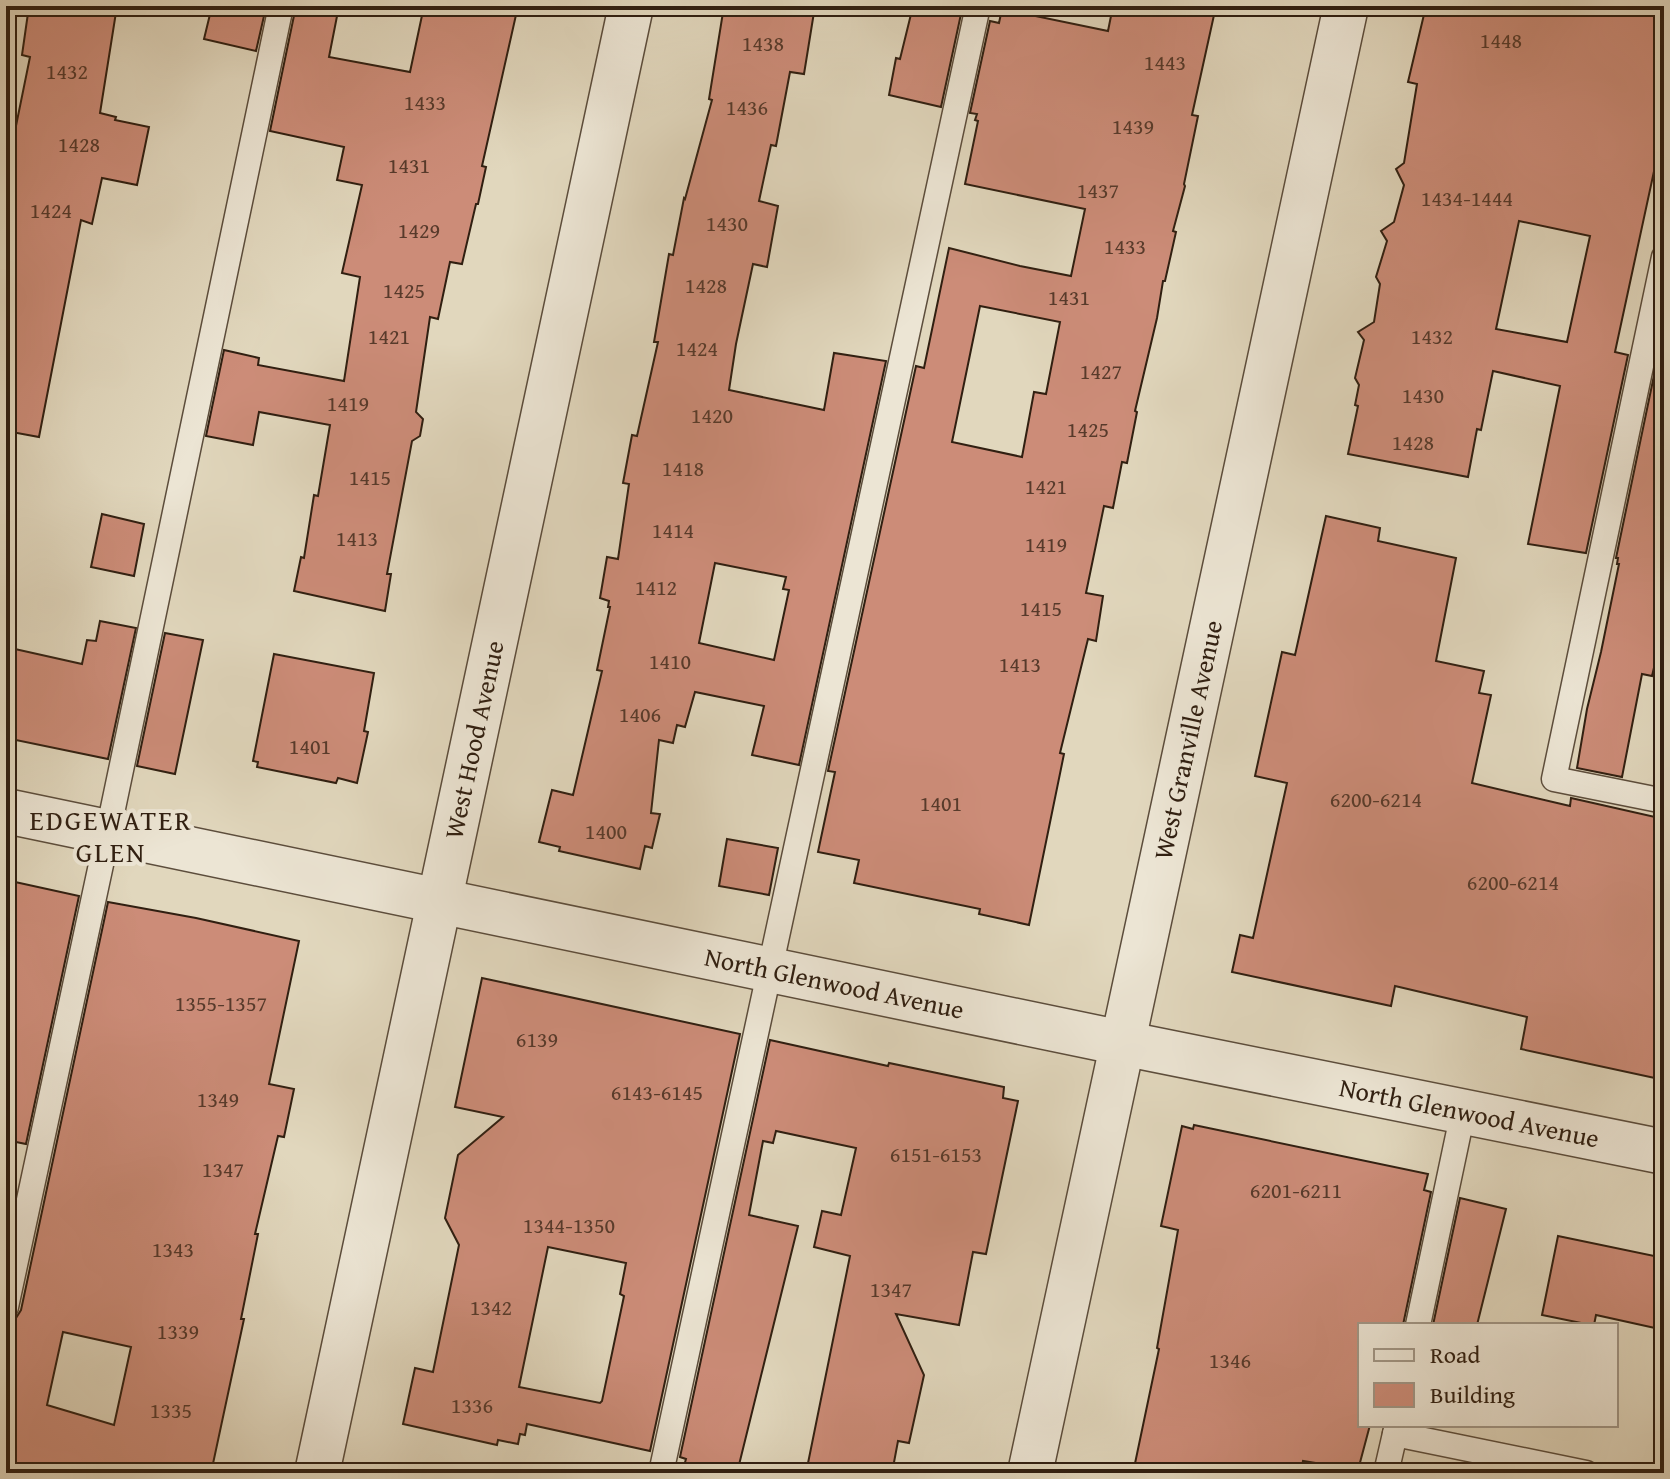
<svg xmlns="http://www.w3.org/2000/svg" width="1670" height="1479" font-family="'Gentium Book Plus',serif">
<rect width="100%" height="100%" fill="#e1d7bd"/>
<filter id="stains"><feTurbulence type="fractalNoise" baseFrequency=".0025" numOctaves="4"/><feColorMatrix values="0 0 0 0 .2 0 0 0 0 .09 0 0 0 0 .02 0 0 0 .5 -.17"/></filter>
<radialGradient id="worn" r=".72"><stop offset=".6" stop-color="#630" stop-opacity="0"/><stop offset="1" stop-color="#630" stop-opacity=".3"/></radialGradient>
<g fill="#cc8c78" stroke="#301f11" stroke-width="2" fill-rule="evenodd">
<path d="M29,6H117L100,113L116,117L115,120L149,127L137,185L102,178L92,224L81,220L39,437L6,431V175L30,57L22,55Z"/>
<path d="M212,6H222L264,16L256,51L204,39Z"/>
<path d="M296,6H339L329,57L410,72L424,6H518L482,166L486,167L478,204H476L462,264L450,262L438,319L430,317L416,412L423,419L420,436L412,441L387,574H391L385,611L294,591L301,557L304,558L314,495L318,496L330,425L259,412L253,445L206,436L224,350L259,358L258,365L344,381L360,277L342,273L362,185L337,180L344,147L270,131Z"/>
<path d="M724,6H815L804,74L790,72L776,146L771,145L759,201L778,206L767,267L753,264L736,344L729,390L824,410L834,353L886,361L799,765L752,755L764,706L695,692L685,727L677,725L673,743L659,740L651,813L660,814L652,848L645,846L640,869L559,851L560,847L539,842L552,790L573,795L602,671L597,670L610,607H608L609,601L600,598L607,557L618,559L629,484L623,483L632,435L637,436L658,342H654L669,254L673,255L684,198L685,199L712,100L709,99ZM715,563L786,577L783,589L789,590L774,660L699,643Z"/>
<path d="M913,6H928L961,14L941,107L889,95L896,58L900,59Z"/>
<path d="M1113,6H1216L1192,115L1198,116L1184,184L1185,186L1173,231L1176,232L1165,281H1163L1157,318L1135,411L1137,412L1127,463L1122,462L1113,508L1104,506L1086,593L1103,596L1096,641L1088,639L1060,753L1064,754L1029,925L979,914L980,909L854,883L859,860L818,852L835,772L828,771L916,366L924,368L949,248L1020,266L1071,276L1085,209L965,184L978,121L975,120L977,114L970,113L990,21L999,23L1002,9L1108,31ZM980,306L1060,322L1046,394L1034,392L1022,457L952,442Z"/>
<path d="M1426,6H1664V125L1615,352L1628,355L1586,553L1528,544L1560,386L1493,371L1481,430L1477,429L1468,477L1348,454L1358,406L1355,405L1359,385L1355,378L1364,340L1358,332L1374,322L1380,284L1376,277L1387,241L1381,231L1394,222L1404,185L1396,169L1404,163L1417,84L1408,82ZM1519,221L1590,236L1567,342L1496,329Z"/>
<path d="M1657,361L1664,362V533L1655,587L1664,589V654L1658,651L1652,676L1642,674L1622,777L1577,768L1587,709L1601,652L1619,564H1617L1618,558H1616Z"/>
<path d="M102,514L144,524L134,576L91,567Z"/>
<path d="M1326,516L1380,528L1378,541L1456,558L1436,661L1484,671L1479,693L1491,695L1472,783L1570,806L1571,798L1664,819V1080L1521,1049L1527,1017L1395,986L1391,1006L1232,972L1240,935L1253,938L1287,783L1255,776L1282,652L1295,655Z"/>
<path d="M100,621L136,628L108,759L6,738V647L82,664L87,640L96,641Z"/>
<path d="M165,633L203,640L175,774L137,766Z"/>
<path d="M274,654L374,673L364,731L368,732L357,783L338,778L336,783L257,767L258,762L253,761Z"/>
<path d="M727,839L778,848L769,895L719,886Z"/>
<path d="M6,880L79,896L26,1144L6,1140Z"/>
<path d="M108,902L196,918L299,941L269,1084L294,1089L284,1137L278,1136L255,1234H258L241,1319H244L211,1473H6V1366L16,1318L21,1310ZM63,1332L131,1347L114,1425L47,1405Z"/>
<path d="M482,978L740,1034L650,1451L527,1424L525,1435L520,1434L518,1444L498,1440L497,1445L403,1424L415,1368L433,1372L459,1245L445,1218L458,1155L503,1117L455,1107ZM548,1247L626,1263L620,1294L624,1296L602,1401L600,1403L519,1387Z"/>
<path d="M770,1040L888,1066L889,1063L1004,1087L1003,1098L1018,1101L986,1254L973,1252L959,1325L896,1314L924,1375L909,1443L898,1441L892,1473H806L850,1256L814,1247L822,1211L841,1215L856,1148L776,1131L773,1143L763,1141L749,1215L798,1226L737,1473H682L686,1459L680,1457Z"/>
<path d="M1194,1125L1428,1174L1424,1190L1431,1192L1403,1325H1360V1425H1370L1358,1470L1303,1461L1301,1473H1133L1159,1349L1157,1348L1178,1230L1161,1226L1182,1126L1193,1129Z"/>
<path d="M1460,1198L1506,1209L1477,1325H1433Z"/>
<path d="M1558,1236L1664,1258V1330L1596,1315L1594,1325H1591L1542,1315Z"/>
</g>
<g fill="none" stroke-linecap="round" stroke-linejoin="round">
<defs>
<g id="lane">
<path d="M1664,257L1554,779L1664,801"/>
<path d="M6,1307L108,832L281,6"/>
<path d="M1418,1325L1463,1112"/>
<path d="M1395,1434L1586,1473"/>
<path d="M661,1473L978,6"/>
<path d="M1386,1473L1397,1425"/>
</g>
<g id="street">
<path id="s1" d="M6,811L1122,1043L1664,1152"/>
<path id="s2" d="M317,1473L631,6"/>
<path id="s3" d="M1030,1473L1346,6"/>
</g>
</defs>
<use href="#lane" stroke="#5c4d3c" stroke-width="27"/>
<use href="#street" stroke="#5c4d3c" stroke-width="47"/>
<use href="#lane" stroke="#ece5d4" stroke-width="24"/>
<use href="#street" stroke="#ece5d4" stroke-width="44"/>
</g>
<g text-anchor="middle" stroke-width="8" stroke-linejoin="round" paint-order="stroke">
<g font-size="22" fill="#573a2b">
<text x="1501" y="48">1448</text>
<text x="763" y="51">1438</text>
<text x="1165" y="70">1443</text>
<text x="67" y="79">1432</text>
<text x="425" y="110">1433</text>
<text x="747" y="115">1436</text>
<text x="1133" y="134">1439</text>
<text x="79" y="152">1428</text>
<text x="409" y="173">1431</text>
<text x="1098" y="198">1437</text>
<text x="1467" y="206">1434-1444</text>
<text x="51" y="218">1424</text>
<text x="727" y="231">1430</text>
<text x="419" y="238">1429</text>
<text x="1125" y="254">1433</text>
<text x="706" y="293">1428</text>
<text x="404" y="298">1425</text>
<text x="1069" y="305">1431</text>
<text x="389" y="344">1421</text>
<text x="1432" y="344">1432</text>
<text x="697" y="356">1424</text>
<text x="1101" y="379">1427</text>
<text x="1423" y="403">1430</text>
<text x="348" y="411">1419</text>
<text x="712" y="423">1420</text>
<text x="1088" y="437">1425</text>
<text x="1413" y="450">1428</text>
<text x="683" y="476">1418</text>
<text x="370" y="485">1415</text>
<text x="1046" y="494">1421</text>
<text x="673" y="538">1414</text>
<text x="357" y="546">1413</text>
<text x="1046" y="552">1419</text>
<text x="656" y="595">1412</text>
<text x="1041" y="616">1415</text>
<text x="670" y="669">1410</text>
<text x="1020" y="672">1413</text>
<text x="640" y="722">1406</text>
<text x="310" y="754">1401</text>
<text x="1376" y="807">6200-6214</text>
<text x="941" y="811">1401</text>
<text x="606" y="839">1400</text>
<text x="1513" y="890">6200-6214</text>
<text x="221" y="1011">1355-1357</text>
<text x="537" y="1047">6139</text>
<text x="657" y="1100">6143-6145</text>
<text x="218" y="1107">1349</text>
<text x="936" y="1162">6151-6153</text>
<text x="223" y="1177">1347</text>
<text x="1296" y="1198">6201-6211</text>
<text x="569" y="1233">1344-1350</text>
<text x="173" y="1257">1343</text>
<text x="891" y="1297">1347</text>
<text x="491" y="1315">1342</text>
<text x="178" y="1339">1339</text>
<text x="1230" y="1368">1346</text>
<text x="472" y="1413">1336</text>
<text x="171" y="1418">1335</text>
</g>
<g font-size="26" fill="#301f11" stroke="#ece5d4">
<text dy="9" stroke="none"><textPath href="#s3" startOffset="750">West Granville Avenue</textPath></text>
<text dy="9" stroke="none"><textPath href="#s2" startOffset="750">West Hood Avenue</textPath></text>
<text dy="9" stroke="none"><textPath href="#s1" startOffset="846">North Glenwood Avenue</textPath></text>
<text dy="9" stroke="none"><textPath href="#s1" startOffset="1494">North Glenwood Avenue</textPath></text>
</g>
<g font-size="28" letter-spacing="2" fill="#301f11" stroke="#ece5d4">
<text x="111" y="830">EDGEWATER<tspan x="111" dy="32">GLEN</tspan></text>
</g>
</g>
<rect width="1670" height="1479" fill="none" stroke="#e1d7bd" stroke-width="32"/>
<rect x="8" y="8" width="1654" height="1463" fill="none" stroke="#301f11" stroke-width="4"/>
<rect x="16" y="16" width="1638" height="1447" fill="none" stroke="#301f11" stroke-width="2"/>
<rect x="1358" y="1323" width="260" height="104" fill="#ece5d4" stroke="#a19686" stroke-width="2"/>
<rect x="1374" y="1349" width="40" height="12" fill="#ece5d4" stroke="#a19686" stroke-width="2"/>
<text x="1430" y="1363" font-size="24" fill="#301f11">Road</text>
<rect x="1374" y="1383" width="40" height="24" fill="#cc8c78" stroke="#a19686" stroke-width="2"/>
<text x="1430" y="1403" font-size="24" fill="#301f11">Building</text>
<rect width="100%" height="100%" filter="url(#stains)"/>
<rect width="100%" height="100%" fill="url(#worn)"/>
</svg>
